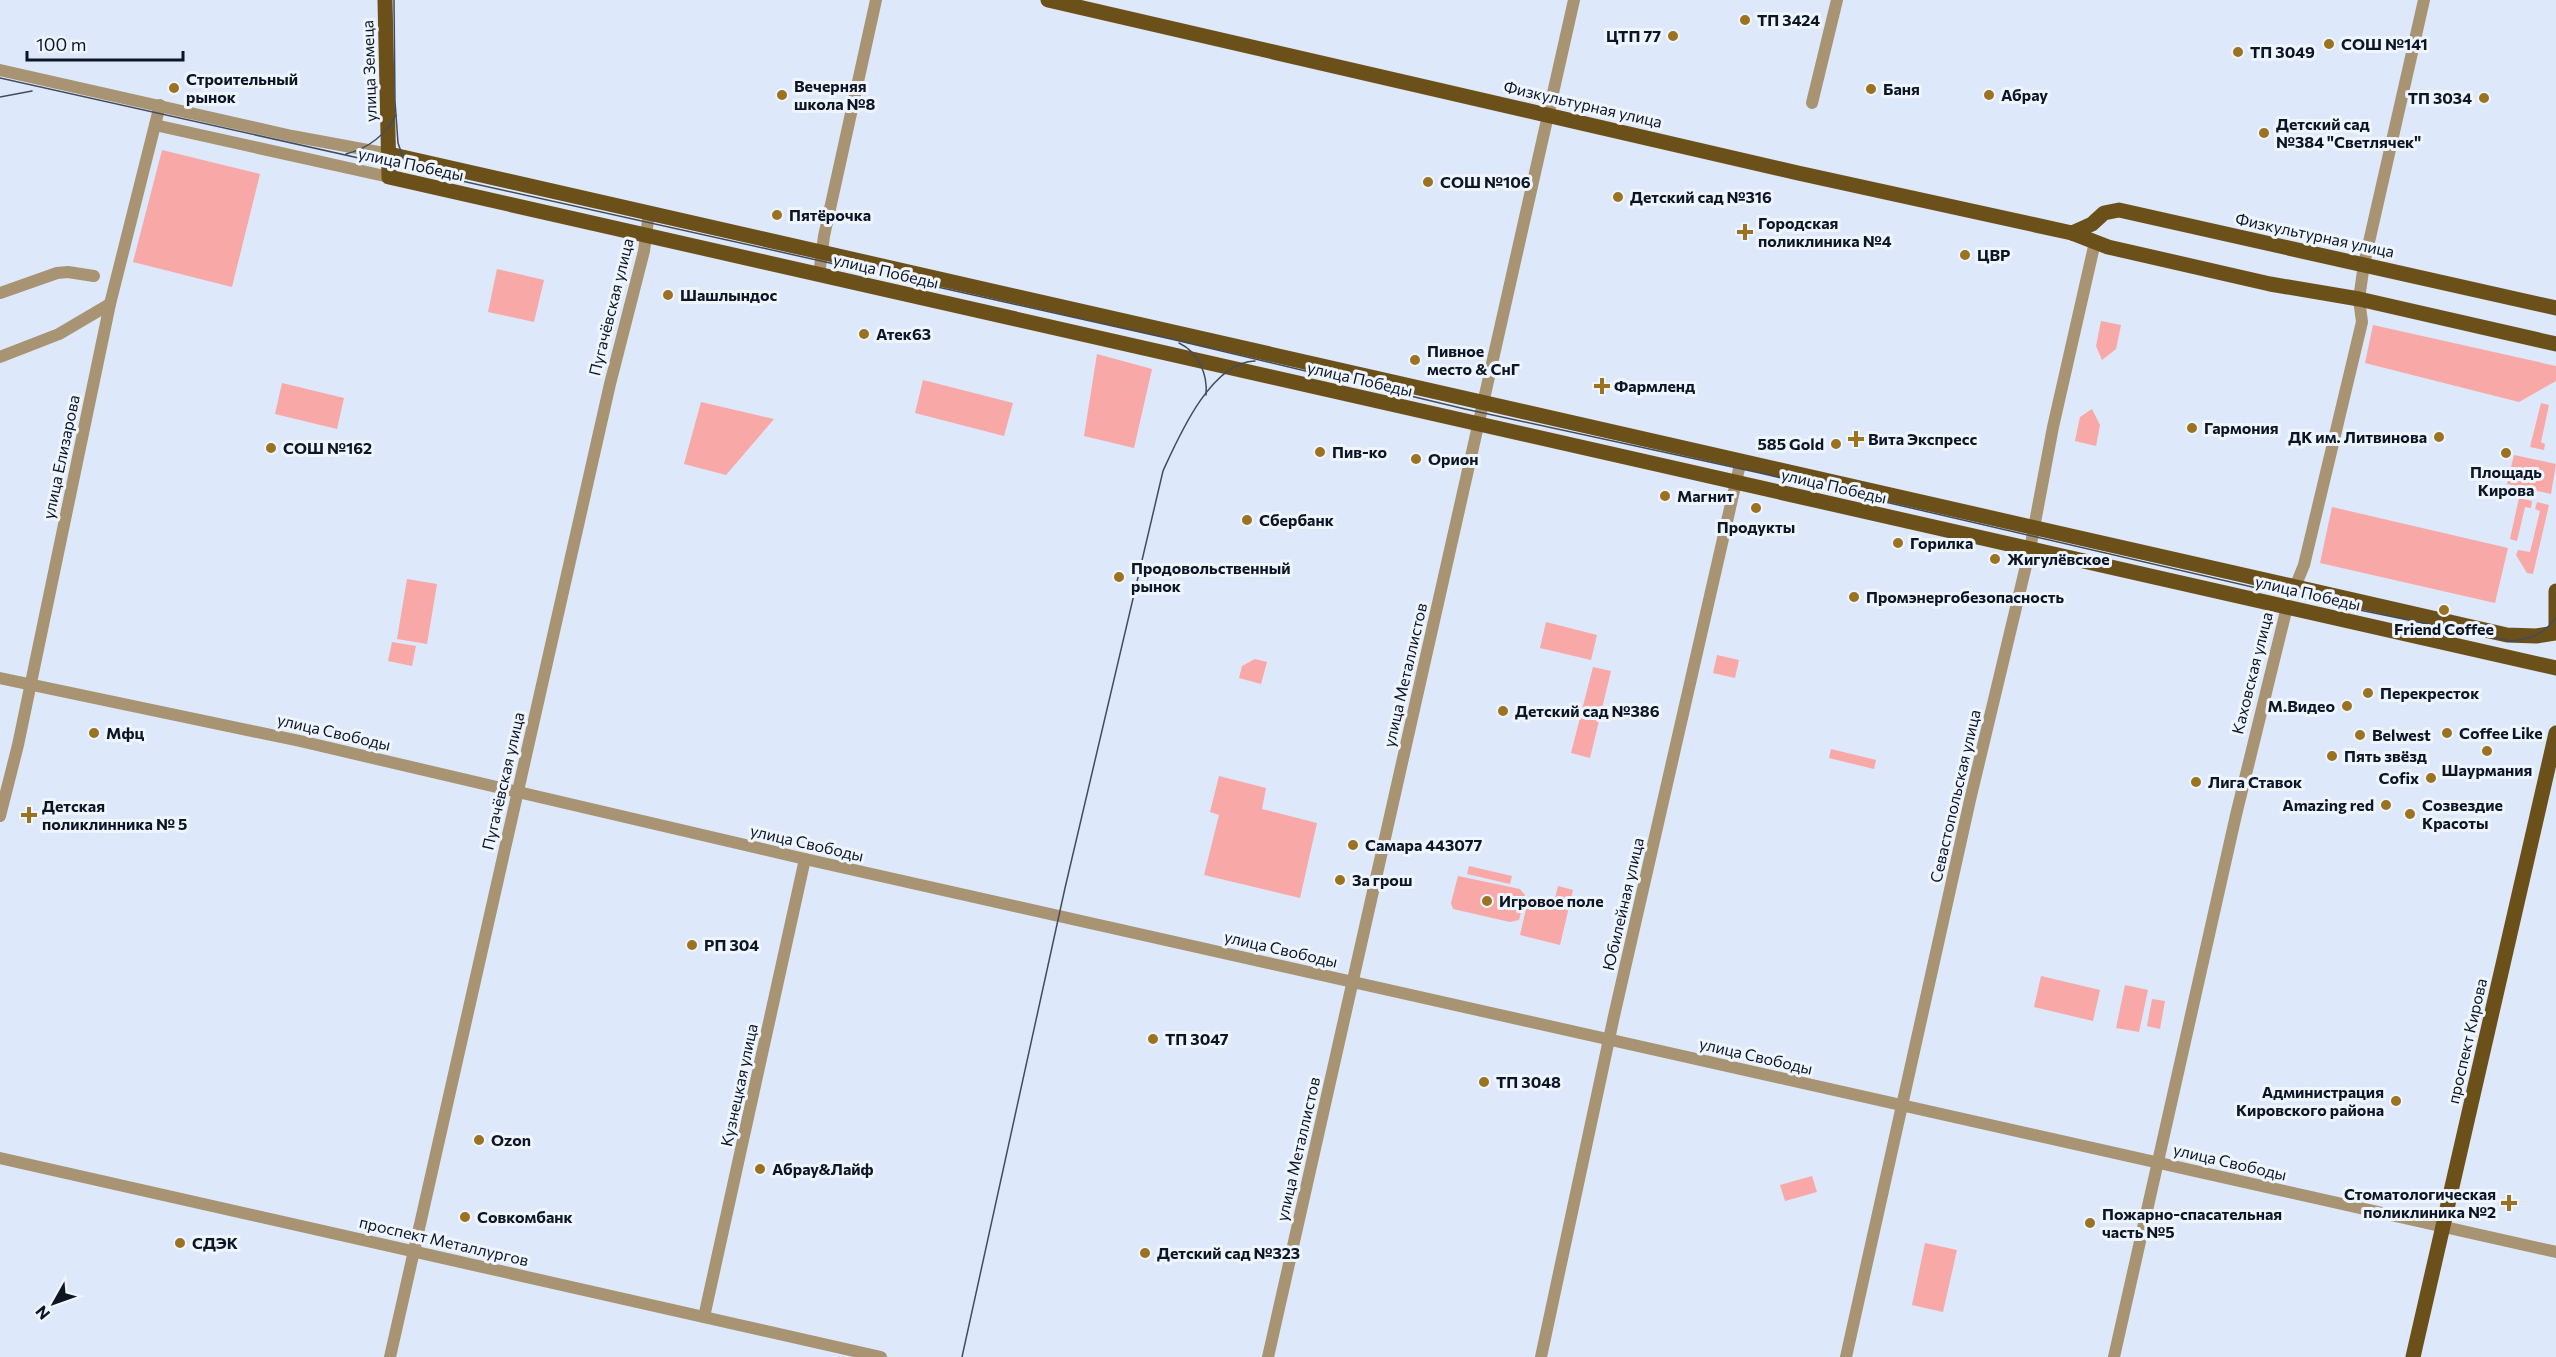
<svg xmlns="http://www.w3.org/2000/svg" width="2556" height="1357" font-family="Commissioner,sans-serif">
<rect width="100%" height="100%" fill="#dde8fa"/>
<g fill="#f8a8a6">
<path d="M162,150L260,174L232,287L133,262Z"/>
<path d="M497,269L544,280L534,322L488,312Z"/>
<path d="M2101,321L2121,325L2116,349L2102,360L2096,346Z"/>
<path d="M2373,325L2556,366V381L2519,402L2365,363Z"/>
<path d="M1097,354L1152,369L1134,448L1084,436Z"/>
<path d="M923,380L1013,403L1004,436L915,413Z"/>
<path d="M282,383L344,398L337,429L275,414Z"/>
<path d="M701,402L774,419L726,475L684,464Z"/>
<path d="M2541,403L2549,405L2541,442L2545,444L2544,450L2530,447Z"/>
<path d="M2092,409L2100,425L2096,446L2075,441L2080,417Z"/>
<path d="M2514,455L2556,464L2551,494L2507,484Z"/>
<path d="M2519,498L2532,501L2531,508L2525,507L2517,541L2510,539Z"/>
<path d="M2537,502L2549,505L2533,574L2527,573L2516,555L2518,550L2530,552L2540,511L2535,509Z"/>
<path d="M2332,507L2508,548L2495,603L2320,563Z"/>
<path d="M407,579L437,584L427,644L397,639Z"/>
<path d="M1546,622L1597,635L1591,660L1540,648Z"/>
<path d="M392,642L416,646L412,666L388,661Z"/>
<path d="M1717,655L1739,660L1735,678L1713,673Z"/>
<path d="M1255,659L1267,662L1261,684L1239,678L1242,666Z"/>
<path d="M1593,667L1611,671L1590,758L1571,753Z"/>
<path d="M1831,749L1876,760L1874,769L1829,758Z"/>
<path d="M1219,776L1266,788L1262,809L1317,823L1300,898L1204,875L1219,815L1210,812Z"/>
<path d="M1469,866L1512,876L1510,884L1467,874Z"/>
<path d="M1458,876L1520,889L1525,895L1519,920L1510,922L1453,909L1451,903Z"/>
<path d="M1558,886L1573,890L1560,945L1520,935L1529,896L1554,902Z"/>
<path d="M2041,976L2100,990L2093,1021L2034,1007Z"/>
<path d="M2125,985L2148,990L2139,1032L2116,1028Z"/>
<path d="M2152,999L2165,1001L2160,1029L2147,1026Z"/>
<path d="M1812,1176L1817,1192L1785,1201L1780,1185Z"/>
<path d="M1925,1243L1957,1250L1943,1312L1912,1305Z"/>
</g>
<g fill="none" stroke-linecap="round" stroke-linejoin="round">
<g stroke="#a89472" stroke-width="12">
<path d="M0,70L292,136L389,154"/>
<path d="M1812,103L1837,0"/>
<path d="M155,125L389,177"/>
<path d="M819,275L824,236L876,0"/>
<path d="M0,293L57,273L68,272L94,276"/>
<path d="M0,357L59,334L110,304"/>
<path d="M2295,587L2304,565L2362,322L2359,299L2364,264L2424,0"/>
<path d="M0,678L300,741L805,859L2556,1252"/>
<path d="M0,816L18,745L110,304L160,105"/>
<path d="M0,1158L881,1357"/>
<path d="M704,1317L805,859"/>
<path d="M390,1357L610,384L644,251L649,213"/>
<path d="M1268,1357L1574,0"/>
<path d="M1541,1357L1614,1016L1741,460"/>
<path d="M1846,1357L1970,800L2030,549L2053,427L2095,242"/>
<path d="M2114,1357L2236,815L2287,607"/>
</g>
<g stroke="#6c5019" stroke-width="15">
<path d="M385,0L389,177L2556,668"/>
<path d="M1048,0L1798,173L2072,233L2108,247L2270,284L2359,299L2556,344"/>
<path d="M389,154L2507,635L2536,636L2556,633"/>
<path d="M2072,233L2092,224L2104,213L2119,210L2556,308"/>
<path d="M2556,591V625"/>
<path d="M2413,1357L2556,733"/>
</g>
<g stroke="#434c5c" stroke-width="1.5">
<path d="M394,0L395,101L398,143L403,157L416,170"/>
<path d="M0,78L1171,339L1465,409L1760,473L2291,596L2511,641C2530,639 2544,634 2556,618"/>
<path d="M0,97L32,91"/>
<path d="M346,154C369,148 385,136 396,115"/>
<path d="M1179,343C1198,352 1208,374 1206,395"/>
<path d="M962,1357L1065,888L1163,471C1179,436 1211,362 1255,361"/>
</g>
</g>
<g fill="#9b721f" stroke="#eff5fe" stroke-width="2">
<circle cx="1745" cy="20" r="6"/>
<circle cx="1673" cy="36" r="6"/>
<circle cx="2329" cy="44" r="6"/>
<circle cx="2238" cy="52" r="6"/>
<circle cx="174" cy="88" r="6"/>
<circle cx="1871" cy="89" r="6"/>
<circle cx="782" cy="95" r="6"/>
<circle cx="1989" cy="95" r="6"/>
<circle cx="2484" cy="98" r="6"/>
<circle cx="2264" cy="133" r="6"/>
<circle cx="1428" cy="182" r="6"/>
<circle cx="1618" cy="197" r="6"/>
<circle cx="777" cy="215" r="6"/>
<path d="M1742 223h6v6h6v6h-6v6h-6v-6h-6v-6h6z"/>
<circle cx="1965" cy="255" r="6"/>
<circle cx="668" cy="295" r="6"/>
<circle cx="864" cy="334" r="6"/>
<circle cx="1415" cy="360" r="6"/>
<path d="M1599 377h6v6h6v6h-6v6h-6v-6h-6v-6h6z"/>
<circle cx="2192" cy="428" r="6"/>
<circle cx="2439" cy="437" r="6"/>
<path d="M1853 430h6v6h6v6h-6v6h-6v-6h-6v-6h6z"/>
<circle cx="1836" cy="444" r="6"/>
<circle cx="271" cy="448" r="6"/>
<circle cx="1320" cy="452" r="6"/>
<circle cx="2506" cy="453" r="6"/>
<circle cx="1416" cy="459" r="6"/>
<circle cx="1665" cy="496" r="6"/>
<circle cx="1756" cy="508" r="6"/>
<circle cx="1247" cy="520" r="6"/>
<circle cx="1898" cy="543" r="6"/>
<circle cx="1995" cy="559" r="6"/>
<circle cx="1119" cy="577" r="6"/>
<circle cx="1854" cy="597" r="6"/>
<circle cx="2444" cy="610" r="6"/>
<circle cx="2368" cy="693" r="6"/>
<circle cx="2347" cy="706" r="6"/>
<circle cx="1503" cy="711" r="6"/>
<circle cx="94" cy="733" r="6"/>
<circle cx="2447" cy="733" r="6"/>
<circle cx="2360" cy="735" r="6"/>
<circle cx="2487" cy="751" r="6"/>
<circle cx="2332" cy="756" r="6"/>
<circle cx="2431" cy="778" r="6"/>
<circle cx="2196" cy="782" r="6"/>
<circle cx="2386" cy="805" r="6"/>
<circle cx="2410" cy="814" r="6"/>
<path d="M26 806h6v6h6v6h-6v6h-6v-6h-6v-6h6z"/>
<circle cx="1353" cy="845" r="6"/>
<circle cx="1340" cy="880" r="6"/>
<circle cx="1487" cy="901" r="6"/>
<circle cx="692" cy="945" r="6"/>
<circle cx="1153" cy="1039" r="6"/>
<circle cx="1484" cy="1082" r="6"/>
<circle cx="2396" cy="1101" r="6"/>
<circle cx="479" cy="1140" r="6"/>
<circle cx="760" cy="1169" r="6"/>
<path d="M2506 1194h6v6h6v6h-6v6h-6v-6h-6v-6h6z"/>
<circle cx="465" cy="1217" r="6"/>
<circle cx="2090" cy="1223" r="6"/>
<circle cx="180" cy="1243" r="6"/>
<circle cx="1145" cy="1253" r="6"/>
</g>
<g text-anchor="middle" stroke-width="6" stroke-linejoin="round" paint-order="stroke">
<g font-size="16" font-weight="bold" fill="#0d1625" stroke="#eff5fe" text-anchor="start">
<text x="1757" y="26">ТП 3424</text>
<text x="1661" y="42" text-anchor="end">ЦТП 77</text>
<text x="2341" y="50">СОШ №141</text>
<text x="2250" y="58">ТП 3049</text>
<text x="186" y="85">Строительный<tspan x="186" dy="18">рынок</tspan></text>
<text x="794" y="92">Вечерняя<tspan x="794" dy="18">школа №8</tspan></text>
<text x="1883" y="95">Баня</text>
<text x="2001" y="101">Абрау</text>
<text x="2472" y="104" text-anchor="end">ТП 3034</text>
<text x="2276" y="130">Детский сад<tspan x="2276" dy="18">№384 "Светлячек"</tspan></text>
<text x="1440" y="188">СОШ №106</text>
<text x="1630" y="203">Детский сад №316</text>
<text x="789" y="221">Пятёрочка</text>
<text x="1758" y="229">Городская<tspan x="1758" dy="18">поликлиника №4</tspan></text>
<text x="1977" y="261">ЦВР</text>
<text x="680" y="301">Шашлындос</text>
<text x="876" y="340">Атек63</text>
<text x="1427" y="357">Пивное<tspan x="1427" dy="18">место &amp; СнГ</tspan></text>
<text x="1614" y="392">Фармленд</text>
<text x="2204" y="434">Гармония</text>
<text x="2427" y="443" text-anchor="end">ДК им. Литвинова</text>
<text x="1868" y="445">Вита Экспресс</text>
<text x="1824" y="450" text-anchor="end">585 Gold</text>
<text x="283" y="454">СОШ №162</text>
<text x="1332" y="458">Пив-ко</text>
<text x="1428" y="465">Орион</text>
<text x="2506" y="478" text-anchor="middle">Площадь<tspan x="2506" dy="18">Кирова</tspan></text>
<text x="1677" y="502">Магнит</text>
<text x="1259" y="526">Сбербанк</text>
<text x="1756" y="533" text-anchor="middle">Продукты</text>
<text x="1910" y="549">Горилка</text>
<text x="2007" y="565">Жигулёвское</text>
<text x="1131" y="574">Продовольственный<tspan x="1131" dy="18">рынок</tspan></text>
<text x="1866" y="603">Промэнергобезопасность</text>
<text x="2444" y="635" text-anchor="middle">Friend Coffee</text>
<text x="2380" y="699">Перекресток</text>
<text x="2335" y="712" text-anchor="end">М.Видео</text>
<text x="1515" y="717">Детский сад №386</text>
<text x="106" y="739">Мфц</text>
<text x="2459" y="739">Coffee Like</text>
<text x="2372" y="741">Belwest</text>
<text x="2344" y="762">Пять звёзд</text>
<text x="2487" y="776" text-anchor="middle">Шаурмания</text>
<text x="2419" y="784" text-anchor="end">Cofix</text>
<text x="2208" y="788">Лига Ставок</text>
<text x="2374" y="811" text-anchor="end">Amazing red</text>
<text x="2422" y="811">Созвездие<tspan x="2422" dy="18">Красоты</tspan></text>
<text x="42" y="812">Детская<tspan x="42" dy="18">поликлинника № 5</tspan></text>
<text x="1365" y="851">Самара 443077</text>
<text x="1352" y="886">За грош</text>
<text x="1499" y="907">Игровое поле</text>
<text x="704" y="951">РП 304</text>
<text x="1165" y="1045">ТП 3047</text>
<text x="1496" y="1088">ТП 3048</text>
<text x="2384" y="1098" text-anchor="end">Администрация<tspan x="2384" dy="18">Кировского района</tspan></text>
<text x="491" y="1146">Ozon</text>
<text x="772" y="1175">Абрау&amp;Лайф</text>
<text x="2496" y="1200" text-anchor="end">Стоматологическая<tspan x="2496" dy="18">поликлиника №2</tspan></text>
<text x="2102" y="1220">Пожарно-спасательная<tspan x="2102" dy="18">часть №5</tspan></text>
<text x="477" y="1223">Совкомбанк</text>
<text x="192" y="1249">СДЭК</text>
<text x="1157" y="1259">Детский сад №323</text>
</g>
<g font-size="16" fill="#0d1625" stroke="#eff5fe">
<text transform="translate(369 71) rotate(-92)" y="6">улица Земеца</text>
<text transform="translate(1583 104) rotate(13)" y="6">Физкультурная улица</text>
<text transform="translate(411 164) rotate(12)" y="6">улица Победы</text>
<text transform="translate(2315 235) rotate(12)" y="6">Физкультурная улица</text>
<text transform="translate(886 271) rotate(13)" y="6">улица Победы</text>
<text transform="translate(611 307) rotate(-76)" y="6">Пугачёвская улица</text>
<text transform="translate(1360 379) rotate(13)" y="6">улица Победы</text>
<text transform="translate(61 457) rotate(-78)" y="6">улица Елизарова</text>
<text transform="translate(1834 486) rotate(13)" y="6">улица Победы</text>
<text transform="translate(2308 593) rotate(13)" y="6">улица Победы</text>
<text transform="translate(2252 673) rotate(-76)" y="6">Каховская улица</text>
<text transform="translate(1405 675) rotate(-77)" y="6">улица Металлистов</text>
<text transform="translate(334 732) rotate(13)" y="6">улица Свободы</text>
<text transform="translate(503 781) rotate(-77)" y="6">Пугачёвская улица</text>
<text transform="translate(1955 796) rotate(-77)" y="6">Севастопольская улица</text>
<text transform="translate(807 843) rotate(13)" y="6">улица Свободы</text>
<text transform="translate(1623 904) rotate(-77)" y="6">Юбилейная улица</text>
<text transform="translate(1281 949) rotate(13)" y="6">улица Свободы</text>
<text transform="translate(2467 1041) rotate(-77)" y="6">проспект Кирова</text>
<text transform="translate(1756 1056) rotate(13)" y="6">улица Свободы</text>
<text transform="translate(739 1085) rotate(-78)" y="6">Кузнецкая улица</text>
<text transform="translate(1298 1149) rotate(-77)" y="6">улица Металлистов</text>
<text transform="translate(2230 1162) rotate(13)" y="6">улица Свободы</text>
<text transform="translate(444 1241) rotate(13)" y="6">проспект Металлургов</text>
</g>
</g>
<g transform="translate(54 1303) rotate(230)" stroke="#eff5fe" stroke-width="4.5" paint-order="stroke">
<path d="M0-4.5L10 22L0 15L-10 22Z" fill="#0d1625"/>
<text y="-9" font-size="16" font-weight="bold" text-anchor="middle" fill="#0d1625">N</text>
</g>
<path d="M27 51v9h156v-9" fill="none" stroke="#0d1625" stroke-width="3"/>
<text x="36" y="51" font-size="18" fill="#0d1625" stroke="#eff5fe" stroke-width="4.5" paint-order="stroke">100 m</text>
</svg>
